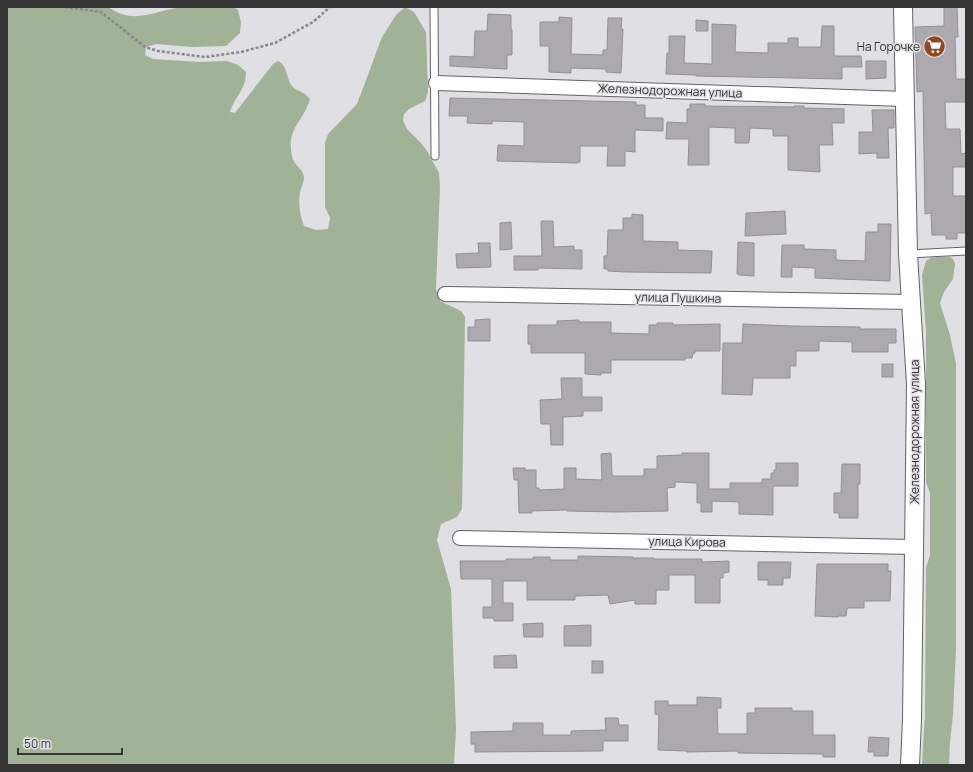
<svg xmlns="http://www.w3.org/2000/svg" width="973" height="772" font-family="Manrope,sans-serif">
<rect width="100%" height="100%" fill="#e0dfe3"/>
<g fill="#a1b296">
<path d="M7,7H108C135,26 155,10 183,7C199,5 216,7 233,7L238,10L241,22L240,33L226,46L192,47L156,44L146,47L145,55L153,59L200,62L227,61L238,65L246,72C246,90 235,96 230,112L235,113L273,64L278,61C288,66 286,78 292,86C295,90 299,90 303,93C306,94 308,97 310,99C303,123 286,128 292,156C293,165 303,168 304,177C304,182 301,188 300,192C298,204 300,215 304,226L316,230L328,229L330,218L325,207V143L328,134L357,104L382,37L396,15L405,7L414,12L426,32L428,92L425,101L409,109L404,114L403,121L407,129L421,143L427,151L439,173L440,187L436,289L440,301L461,311L465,317L462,509L457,517L441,524L437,540L451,589L456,730L454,765H7Z"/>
<path d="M937,257H950L953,259L955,264L953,279L944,292L940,303L950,335L956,364V648L953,715L950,742L949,765H922L925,714L926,568L930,555V493L926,482V332L922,275L926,261L931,258Z"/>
</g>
<g fill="#acaaae" stroke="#929094">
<path d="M944,7H957L958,37H955L956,79H966V102H945L946,129H960L961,154L966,153V167H953V196H966V233H957V239H946V235H932L931,213L925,214L923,91L917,92L915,27L944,26Z"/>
<path d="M488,14L511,15V29L512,30V55H507V69L450,66V56L474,57L475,31H487Z"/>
<path d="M559,17L572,18L571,54L603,55V50H607L608,18H622L621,29H623L621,73L606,72V69L571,68V73L549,72V46H540V22H559Z"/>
<path d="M696,20L708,21V31H696Z"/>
<path d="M712,24L736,25L735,52L768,53V43H788V38H798V47H821L822,26H834V55L835,56H861L862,67H842V79L696,76V75L666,74L667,53H669V36H685L684,63L712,64Z"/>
<path d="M866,61H886V78L866,79Z"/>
<path d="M450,98L636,102V105H645V118H663V131L635,130V152L625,151V166H607L608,146H580V162H578V163L497,161L498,145L524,146V122L492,121V124L467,123L468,116H449Z"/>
<path d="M690,104H705V106L794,107V106H804V108L844,109V123H832L833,145H819L820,172L788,170V136H773V129L750,128L749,143H735V128L709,127V165H688L689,139H666L667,122L687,123V109H690Z"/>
<path d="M872,110H894V128H888L889,158H877V153L859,154V132H873Z"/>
<path d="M785,211L786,234L745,236L746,213Z"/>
<path d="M632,214L643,215V241L678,242V250L712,251L711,273L626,272L608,271V269H604V256H607L608,230H623V218H632Z"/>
<path d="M541,221H553L554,247L574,246V250H582V269L538,268V270H514V256H542Z"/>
<path d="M511,222L512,249L500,250V223Z"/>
<path d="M878,224H891L890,281L815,278V268L792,267V277H781L782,245H804V249L836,250V260L865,261L866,232H878Z"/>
<path d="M738,242L754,243V276L739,275V274H737Z"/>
<path d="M478,243H490L491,267L457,268L456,254L479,253Z"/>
<path d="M490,319V341H468V327H475V320Z"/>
<path d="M579,320V322H611V333L649,334V325H657V323H673V325L720,324V351H695V353H693L692,358H685V360H611V373H601V375L585,374V353H531V344H528V325H557V321Z"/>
<path d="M743,324L792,326L860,327V329H896V343H888V352H852V342L819,341V351H796V366H790V378H753L752,395L722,394L723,343H742Z"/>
<rect x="882" y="364" width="11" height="13"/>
<path d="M561,378H582V397H602V411H583V416L563,417V445H551L550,424H541L540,400L562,399Z"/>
<path d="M611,453L612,476H644V469H657V456L682,455V453H709V489H730V483H762V479H771V473H774V470H776V463H798V486H773V515L739,514V502L712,501V512H701V503H697V483L675,482V487L667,488L668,511L617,512L567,511V510L531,511L532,513H519L518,480H514L513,468H525V470H536V488H539V490L564,489V468H576V479L602,480L601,454Z"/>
<path d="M842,464H860V484H858V518H839V513H834V493H841Z"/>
<path d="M578,556L633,557V558H654V559H702V562L729,561V572L723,573V578H720V603H695V575H669V590H656V604H635V600L610,604L608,595L575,596V600H527V581H503V603H513V621H494V618H483V607H492V579H461L460,561H506V559H533V557H550V560H578Z"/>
<path d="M758,562H791L790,578H783V585H768V580H758Z"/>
<path d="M817,564H888V571H891L890,601H864V608H847L846,616H838V617L815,616Z"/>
<path d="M543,623V637H524L523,624Z"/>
<path d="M591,625V646H564V626Z"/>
<path d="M516,655L517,668H494V656Z"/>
<rect x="592" y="661" width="11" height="12"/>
<path d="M697,697L721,698V708H717L718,734H747V713H755V708H792V711H813V735H835V757H823V754L738,753V751L687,752V751L658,750L659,715L655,714V701H668V705H697Z"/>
<path d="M605,718H618L619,725H628V741H603V751L475,752V744H471V732L513,731V723H543V735H571V731L606,730Z"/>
<path d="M869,737L889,738L888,756H874V752H868Z"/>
</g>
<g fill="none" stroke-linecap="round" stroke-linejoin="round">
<defs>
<g id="service">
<path d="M434,7L435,156"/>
<path d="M909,254L966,251"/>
</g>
<g id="minor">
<path d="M436,83L905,99"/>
<path d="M445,294L911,302"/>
<path d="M460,538L914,547"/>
</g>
<path id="tertiary" d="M903,7L908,254L916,384L912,720L910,765"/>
</defs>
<use href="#service" stroke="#636266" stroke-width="9"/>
<use href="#minor" stroke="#636266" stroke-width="16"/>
<use href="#tertiary" stroke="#636266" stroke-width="20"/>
<path stroke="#878789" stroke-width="2.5" stroke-dasharray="3 2" stroke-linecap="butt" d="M65,7L101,12L145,47L158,51L205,57L241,52L275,43L313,22L330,7"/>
<use href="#service" stroke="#fff" stroke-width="7"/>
<use href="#minor" stroke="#fff" stroke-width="14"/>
<use href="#tertiary" stroke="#fff" stroke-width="18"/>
</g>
<defs>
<symbol id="supermarket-disc" viewBox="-11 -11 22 22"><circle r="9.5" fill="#8f4a21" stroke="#e0dfe3"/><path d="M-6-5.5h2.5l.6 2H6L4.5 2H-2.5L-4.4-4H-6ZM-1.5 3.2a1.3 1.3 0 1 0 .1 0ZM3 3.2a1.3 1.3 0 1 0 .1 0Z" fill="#fff"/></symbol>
</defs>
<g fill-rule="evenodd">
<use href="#supermarket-disc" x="922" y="34" width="25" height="25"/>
</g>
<g text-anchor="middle" stroke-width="3" stroke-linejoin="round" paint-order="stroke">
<g font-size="12" fill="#353536" stroke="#e0dfe3" text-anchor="end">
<text x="920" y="51">На Горочке</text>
</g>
<g font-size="12" fill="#353536" stroke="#e0dfe3">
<text transform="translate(670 91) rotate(2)" y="4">Железнодорожная улица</text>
<text transform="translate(678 298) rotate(1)" y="4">улица Пушкина</text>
<text transform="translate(915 432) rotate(-90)" y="4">Железнодорожная улица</text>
<text transform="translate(687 542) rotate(1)" y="4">улица Кирова</text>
</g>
</g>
<rect width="973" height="772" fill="none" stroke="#353536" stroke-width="16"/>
<path d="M18 748v6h104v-6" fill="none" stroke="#353536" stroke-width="2"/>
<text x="24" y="748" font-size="12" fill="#353536" stroke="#e0dfe3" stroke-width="3" paint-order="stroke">50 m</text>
</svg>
